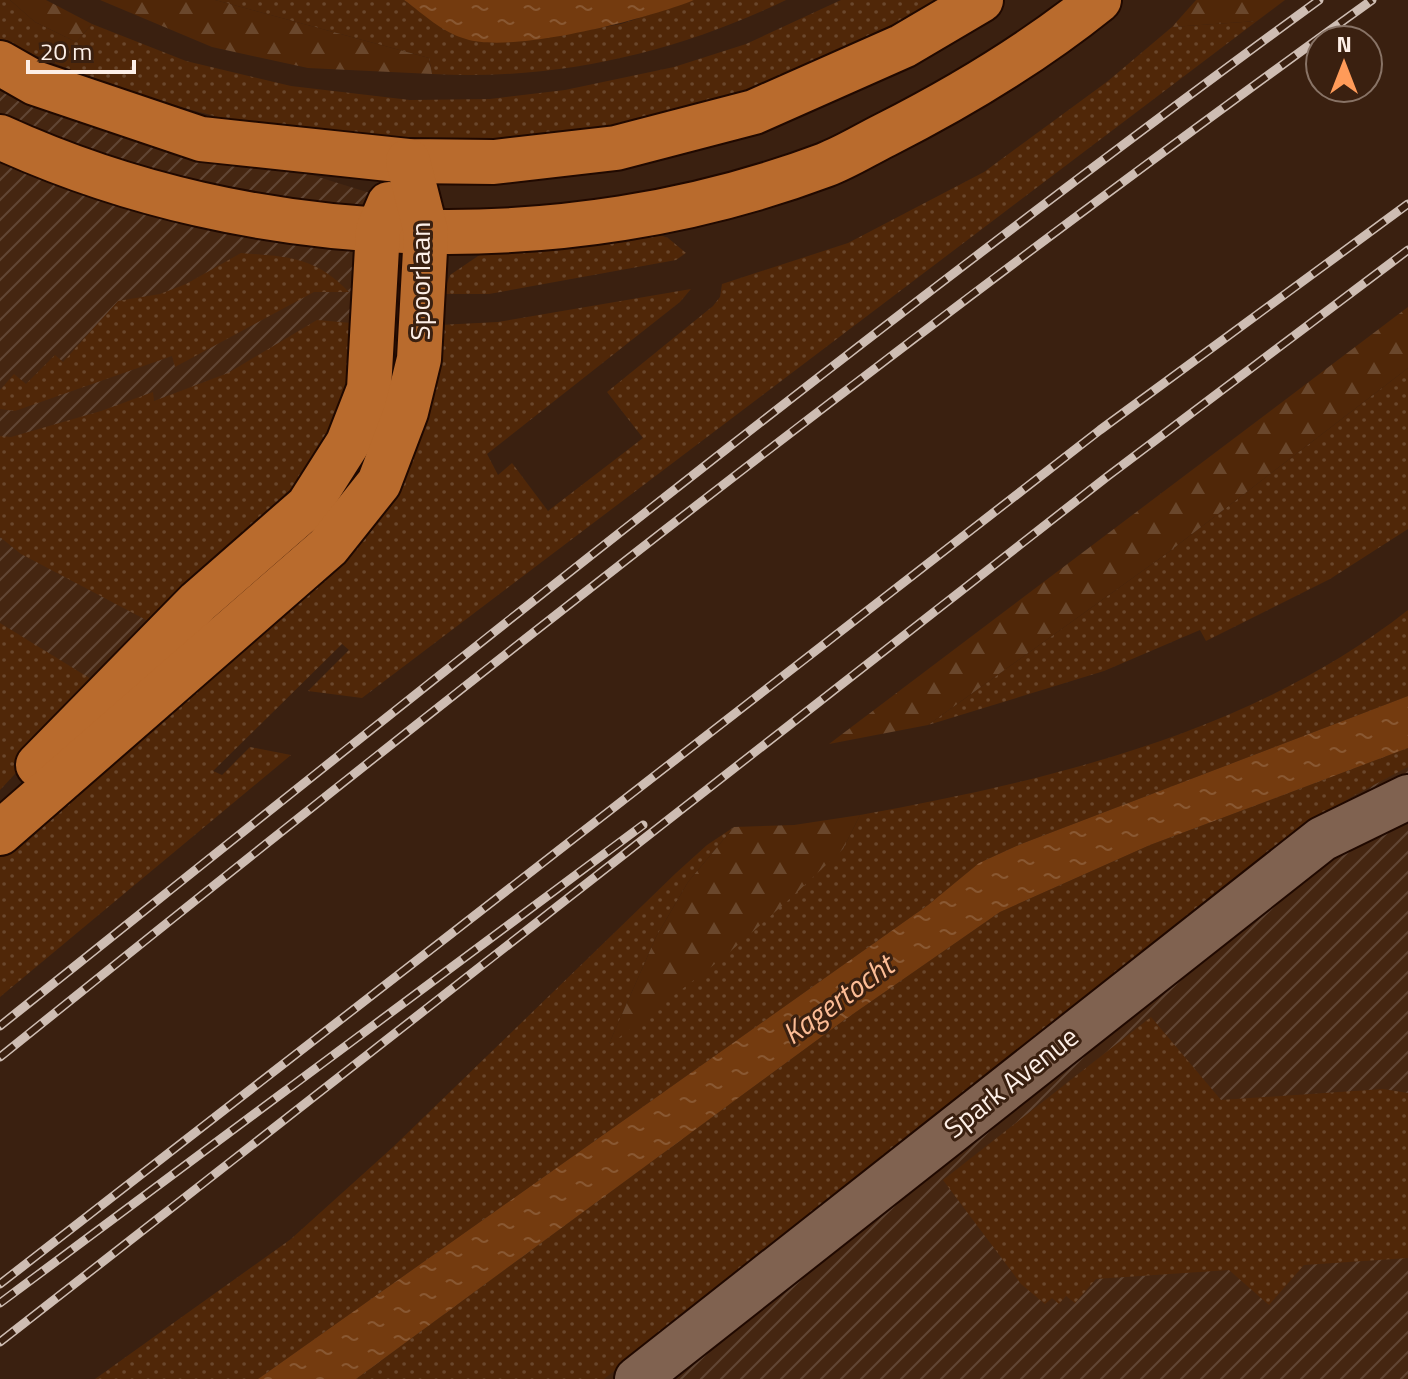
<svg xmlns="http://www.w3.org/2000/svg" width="1408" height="1379" font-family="'Titillium Web',sans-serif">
<defs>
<pattern id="industrial-furrows" width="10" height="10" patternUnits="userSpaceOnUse" patternTransform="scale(2)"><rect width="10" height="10" fill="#452611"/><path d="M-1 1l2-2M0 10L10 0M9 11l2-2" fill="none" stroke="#614634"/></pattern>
<pattern id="grass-dots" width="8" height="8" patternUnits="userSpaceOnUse" patternTransform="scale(2)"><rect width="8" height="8" fill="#502708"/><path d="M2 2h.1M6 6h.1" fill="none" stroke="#6a472c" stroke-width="1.8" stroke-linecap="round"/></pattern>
<pattern id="forest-firs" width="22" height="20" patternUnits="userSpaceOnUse" patternTransform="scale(2)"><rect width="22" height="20" fill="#502708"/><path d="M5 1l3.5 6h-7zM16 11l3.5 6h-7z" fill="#6a472c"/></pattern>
<pattern id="water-ripples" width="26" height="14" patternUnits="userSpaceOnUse" patternTransform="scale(2)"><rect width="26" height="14" fill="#743b0f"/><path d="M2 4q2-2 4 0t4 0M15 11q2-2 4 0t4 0" fill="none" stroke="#895832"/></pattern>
</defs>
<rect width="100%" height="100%" fill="#3a2010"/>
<g fill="url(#industrial-furrows)">
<path d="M0,78L399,202L378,459L0,779Z"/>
<path d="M1408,716V1379H305L473,1253Z"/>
</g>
<g fill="url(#grass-dots)">
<path d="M0,0H10L35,22L76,42L92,24L186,61L291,86L410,100L490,99L565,90L674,67L746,44L841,0H945C895,26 846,57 794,78C770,88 743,94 719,101C688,110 657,123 626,129C411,170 196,132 0,39Z"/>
<path d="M215,0H404L415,8L572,33L621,24L694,0H786C676,53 554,81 432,74L429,58Z"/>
<path d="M1257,21L362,698L308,691L349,650L342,644L213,771L222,775L250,747L291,755L0,997V846L335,564L439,325L498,322L691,289L680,302L487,454L498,475L512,463L548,511L643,438L607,392L713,306L720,297L722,284L848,243L984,172L1108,81L1172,27Z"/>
<path d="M644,229L668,238L686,253L676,260L489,294H443L450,275L484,252Z"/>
<path d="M241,253C288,257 314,256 349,292H314L175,367L172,356L15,411L0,409V390L14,374L26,384L55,355L63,362L118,301L160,294L186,284Z"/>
<path d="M317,320L363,324L352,396L293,503L150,622L21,554L0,537V436L11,437L101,411L153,392L154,401L228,373Z"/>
<path d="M1408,368V529L1330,579L1206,641L1200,630L1104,671L928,725L1166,554Z"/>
<path d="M1408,610V696L1021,844L979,863L928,905L258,1379H95L291,1239L393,1147L676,873L707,845L734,827L688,882L656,937L609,1044L843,849L860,815C1051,780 1252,733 1408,610Z"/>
<path d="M0,623L99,684L0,790Z"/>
<path d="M1408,748V767L1351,797L1288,840L604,1379H356L843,1021L1000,912L1150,845Z"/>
<path d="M1151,1017L1221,1100L1383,1089L1408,1093V1258L1304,1265L1269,1305L1229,1270L1096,1279L1075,1303L1066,1296L1059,1304L1052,1298L1045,1304L1021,1284L943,1180Z"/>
</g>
<g fill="url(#forest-firs)">
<path d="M10,0H46L92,24L76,42L35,22Z"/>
<path d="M100,0H215L429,58L432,74L308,68L212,47Z"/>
<path d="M1196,0H1285L1257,21L1172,27Z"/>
<path d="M1408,307V368L1166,554L928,725L829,744Z"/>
<path d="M860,815L843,849L793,896L724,957L608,1046L656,937L688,882L734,827L794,825Z"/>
</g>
<g fill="url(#water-ripples)">
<path d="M404,0H694C647,19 513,54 466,39C441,32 425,15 404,0Z"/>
<path d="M1408,696V748L1150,845L1000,912L843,1021L356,1379H258L928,905L979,863L1021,844Z"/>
</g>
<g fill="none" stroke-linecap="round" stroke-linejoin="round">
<defs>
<path id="minor" d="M637,1379L1322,839L1408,797"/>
<g id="major">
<path d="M0,63L35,83L201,139L408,161L494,162L616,148L754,112L903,46L981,0"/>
<path d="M0,137C254,253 564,263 825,165C846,157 865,145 885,135C960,97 1033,53 1099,0"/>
<path d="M38,765L198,602L308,506L348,443L369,389L378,230L389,204"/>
<path d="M0,833L328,547L379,483L406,412L419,359L426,232L408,161"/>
</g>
</defs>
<use href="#minor" stroke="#200900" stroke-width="48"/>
<use href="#major" stroke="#200900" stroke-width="48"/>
<use href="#minor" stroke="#806250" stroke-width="44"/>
<use href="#major" stroke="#b96b2d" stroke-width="44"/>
<defs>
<g id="rail">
<path d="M0,1026C436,678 869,328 1319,0"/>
<path d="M0,1057C450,695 903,337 1372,0"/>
<path d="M0,1284L1100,430L1408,204"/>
<path d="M0,1303L643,825"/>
<path d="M0,1342L1108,476L1408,250"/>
</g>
</defs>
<use href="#rail" stroke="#cebdb3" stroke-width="9"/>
<use href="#rail" stroke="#3a2010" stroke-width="6" stroke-dasharray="18" stroke-linecap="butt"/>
</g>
<g text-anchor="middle" stroke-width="6" stroke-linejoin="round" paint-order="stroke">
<g font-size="28" fill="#fdefe7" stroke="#3a2010">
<text transform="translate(420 281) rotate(-90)" y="10">Spoorlaan</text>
<text transform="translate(1011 1082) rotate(-38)" y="10">Spark Avenue</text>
</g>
<g font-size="30" font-style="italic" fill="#fcbc95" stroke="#3a2010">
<text transform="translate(838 1000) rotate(-36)" y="10">Kagertocht</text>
</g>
</g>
<g transform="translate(1344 64)"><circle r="38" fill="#3a2010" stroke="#887366" stroke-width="2"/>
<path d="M0-6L14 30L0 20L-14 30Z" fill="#ff9b59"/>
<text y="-12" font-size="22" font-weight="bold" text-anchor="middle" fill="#fdefe7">N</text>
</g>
<path d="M28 60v12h106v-12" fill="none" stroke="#fdefe7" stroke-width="4"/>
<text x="40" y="60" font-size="24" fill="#fdefe7" stroke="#3a2010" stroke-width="6" paint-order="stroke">20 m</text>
</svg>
